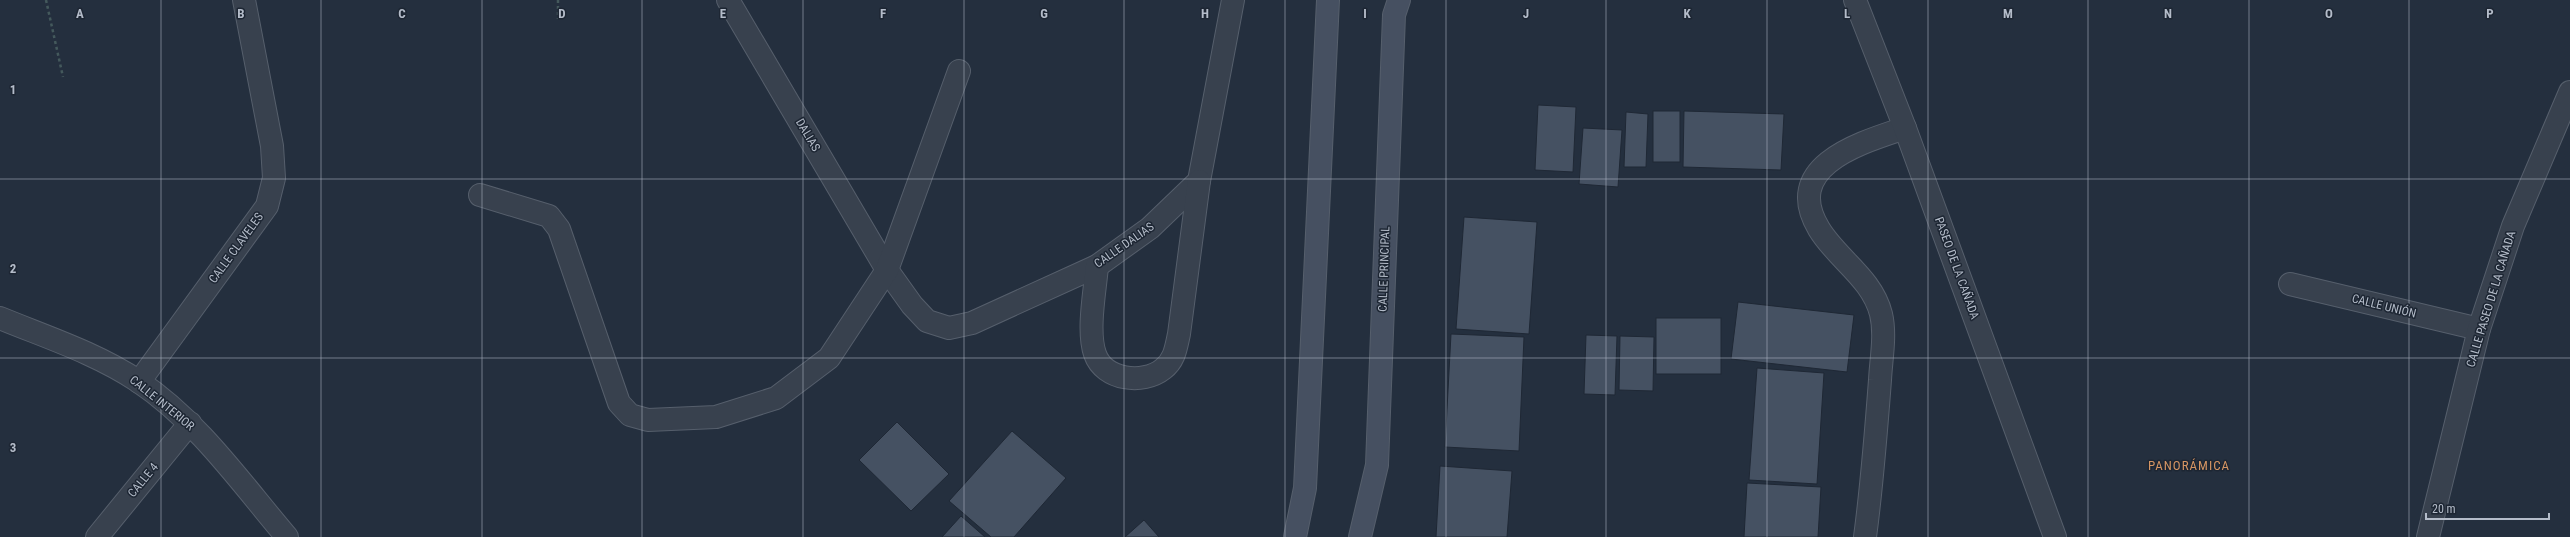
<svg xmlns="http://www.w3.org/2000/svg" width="2570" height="537" font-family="'Roboto Condensed',sans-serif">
<rect width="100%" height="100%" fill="#242f3e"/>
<g fill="#455162" stroke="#1f2835">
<path d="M1538,105L1576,107L1573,172L1535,170Z"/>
<rect x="1653" y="111" width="27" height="51"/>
<path d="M1684,111L1784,114L1781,170L1683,167Z"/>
<path d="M1626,112L1648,114L1646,167H1624Z"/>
<path d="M1583,128L1622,130L1618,187L1579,184Z"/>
<path d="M1464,217L1537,222L1529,334L1456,329Z"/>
<path d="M1738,302L1854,315L1847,372L1731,359Z"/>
<rect x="1656" y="318" width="65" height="56"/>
<path d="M1451,334L1524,337L1519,451L1445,447Z"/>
<path d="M1586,335L1617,336L1615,395L1584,394Z"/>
<path d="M1620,336L1654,337L1653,391L1619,390Z"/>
<path d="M1757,368L1824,373L1817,484L1749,480Z"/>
<path d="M897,422L949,474L911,511L859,460Z"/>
<path d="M1012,431L1066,478L1014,537H991L949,501Z"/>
<path d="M1440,466L1512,471L1507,537H1436Z"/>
<path d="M1747,483L1821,487L1818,537H1744Z"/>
<path d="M961,516L985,537H942Z"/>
<path d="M1144,520L1159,537H1125Z"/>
</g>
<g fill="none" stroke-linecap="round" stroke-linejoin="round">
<defs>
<path id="lane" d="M1865,537C1872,485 1876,433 1880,380C1881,359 1886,335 1881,314C1872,278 1837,259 1819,229C1781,166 1860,143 1905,128"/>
<g id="street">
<path d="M728,0L887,270L912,305L927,321L949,328L972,323L1097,266L1150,228L1199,181L1233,0"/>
<path d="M1855,0L1905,128L2055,537"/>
<path d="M480,195L549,216L559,229L619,403L630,415L648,420L716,417L776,398L829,358L887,270L959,71"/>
<path d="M1097,266C1095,291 1087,331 1095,354C1104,380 1143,385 1163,369C1175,360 1176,347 1179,334L1199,181"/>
<path d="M2290,284L2479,329"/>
<path d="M0,318C46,337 96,353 138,381C198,421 241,483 287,537"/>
<path d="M139,382L267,206L274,178L272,146L244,0"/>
<path d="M97,537L190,423"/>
<path d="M2428,537L2479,329L2513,226L2570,92"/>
</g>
<g id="secondary">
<path d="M1295,537L1305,488L1328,0"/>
<path d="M1360,537L1377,465L1394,15L1399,0"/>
</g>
</defs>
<use href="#lane" stroke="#565f6c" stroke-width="24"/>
<use href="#street" stroke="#565f6c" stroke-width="24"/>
<use href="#secondary" stroke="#565f6c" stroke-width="24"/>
<g stroke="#44595c" stroke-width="2.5" stroke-dasharray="3 3" stroke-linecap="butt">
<path d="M46,0L63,77"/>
<path d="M558,0V19"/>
</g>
<use href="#lane" stroke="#38414e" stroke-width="22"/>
<use href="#street" stroke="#38414e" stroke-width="22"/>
<use href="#secondary" stroke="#465061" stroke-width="22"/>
</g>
<path fill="none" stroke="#b4bcc9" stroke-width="1" stroke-opacity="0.55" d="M161,0V537M321,0V537M482,0V537M642,0V537M803,0V537M964,0V537M1124,0V537M1285,0V537M1446,0V537M1606,0V537M1767,0V537M1928,0V537M2088,0V537M2249,0V537M2409,0V537M0,179H2570M0,358H2570"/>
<g text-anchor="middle" stroke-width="3" stroke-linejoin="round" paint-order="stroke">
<g font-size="12" fill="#b4bcc9" stroke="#1d2633">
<text transform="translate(808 135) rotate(59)" y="4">DALIAS</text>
<text transform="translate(1124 245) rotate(-35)" y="4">CALLE DALIAS</text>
<text transform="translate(236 248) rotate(-54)" y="4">CALLE CLAVELES</text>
<text transform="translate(1957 268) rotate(70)" y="4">PASEO DE LA CAÑADA</text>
<text transform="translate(1384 269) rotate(-88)" y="4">CALLE PRINCIPAL</text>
<text transform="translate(2491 299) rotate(-73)" y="4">CALLE PASEO DE LA CAÑADA</text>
<text transform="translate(2384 306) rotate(14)" y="4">CALLE UNIÓN</text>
<text transform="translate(162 403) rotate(39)" y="4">CALLE INTERIOR</text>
<text transform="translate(143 480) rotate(-51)" y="4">CALLE 4</text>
</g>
<g font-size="13" letter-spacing="1" fill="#d59563" stroke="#1d2633">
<text x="2189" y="470">PANORÁMICA</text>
</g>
</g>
<g font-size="13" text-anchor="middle" font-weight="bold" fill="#b4bcc9" stroke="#1d2633" stroke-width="3" stroke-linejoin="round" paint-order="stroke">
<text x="80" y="18">A</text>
<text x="241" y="18">B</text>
<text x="402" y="18">C</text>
<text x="562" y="18">D</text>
<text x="723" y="18">E</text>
<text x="883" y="18">F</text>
<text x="1044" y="18">G</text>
<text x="1205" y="18">H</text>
<text x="1365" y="18">I</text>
<text x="1526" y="18">J</text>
<text x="1687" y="18">K</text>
<text x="1847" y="18">L</text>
<text x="2008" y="18">M</text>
<text x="2168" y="18">N</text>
<text x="2329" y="18">O</text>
<text x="2490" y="18">P</text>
<text x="13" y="94">1</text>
<text x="13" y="273">2</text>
<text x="13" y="452">3</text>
</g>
<path d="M2426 513v6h123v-6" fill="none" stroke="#b4bcc9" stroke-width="2"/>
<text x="2432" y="513" font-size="12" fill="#b4bcc9" stroke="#1d2633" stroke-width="3" paint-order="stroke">20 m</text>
</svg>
